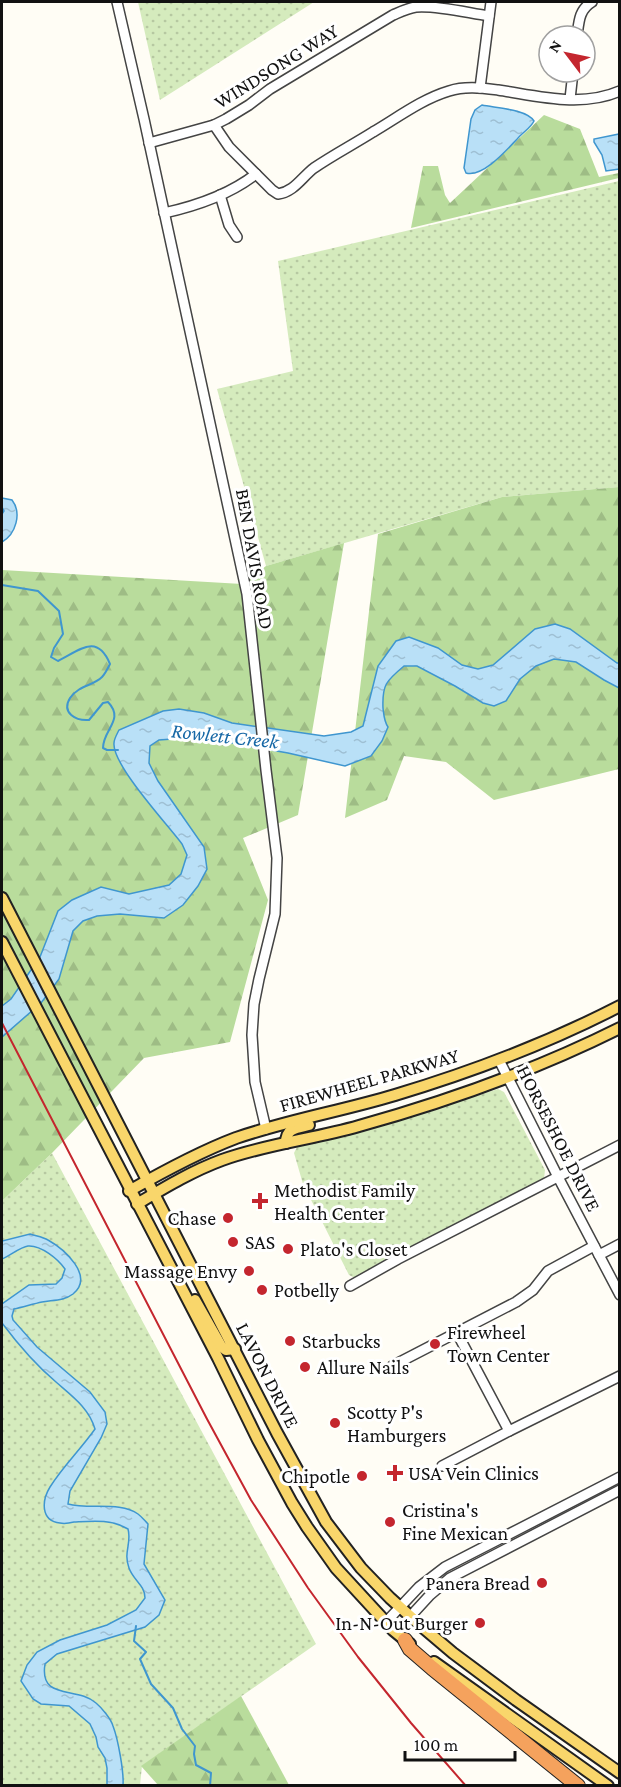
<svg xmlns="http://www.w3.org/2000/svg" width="621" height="1787" font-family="'Crimson Pro',serif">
<defs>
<pattern id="grass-dots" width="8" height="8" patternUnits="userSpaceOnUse" patternTransform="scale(1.5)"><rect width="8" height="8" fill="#d5ebbd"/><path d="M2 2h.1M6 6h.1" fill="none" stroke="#b6c8a1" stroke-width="1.8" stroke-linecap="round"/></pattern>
<pattern id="forest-firs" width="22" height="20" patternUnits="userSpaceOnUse" patternTransform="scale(1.5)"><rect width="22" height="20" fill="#b9dc9c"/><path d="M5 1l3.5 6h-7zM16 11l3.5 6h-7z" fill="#9ebc85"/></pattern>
<pattern id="water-ripples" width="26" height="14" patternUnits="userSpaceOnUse" patternTransform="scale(1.5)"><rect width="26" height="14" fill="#b9e0f7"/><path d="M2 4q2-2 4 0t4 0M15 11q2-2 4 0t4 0" fill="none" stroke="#9ebfd3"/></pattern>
</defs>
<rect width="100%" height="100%" fill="#fffdf5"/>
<g fill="url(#grass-dots)">
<path d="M138,2H314L160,100Z"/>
<path d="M619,181V487L502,497L266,566L217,389L293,371L278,261Z"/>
<path d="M498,1089L504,1092L545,1170L544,1179L359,1277L355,1278L349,1275L303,1184L294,1153L298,1145C364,1126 432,1111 498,1089Z"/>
<path d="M52,1153L316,1644L142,1766L140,1785L2,1786V1201Z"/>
</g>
<g fill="url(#forest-firs)">
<path d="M544,115L580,129L599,177L619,173V178L411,228L423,166H438L445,195L450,203Z"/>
<path d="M619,487V769L494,800L446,762L404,756L387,800L345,818L378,534L502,497Z"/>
<path d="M344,543L298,815L243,838L268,900L230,1042L144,1058L52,1153L2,1201V570L242,584L266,566Z"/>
<path d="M241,1696L289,1785H158L141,1766Z"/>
</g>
<g fill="url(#water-ripples)" stroke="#3f96cf" stroke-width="1.5">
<path d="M482,105C496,108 526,109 534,121C531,127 526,130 521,135C509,147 484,178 466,173L464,168L471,119L475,110Z"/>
<path d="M619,134V169L606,171L602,155L594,142V139Z"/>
<path d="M2,498L12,500C22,513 16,534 2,542V514L4,511L2,507Z"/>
<path d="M555,624L570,629L617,663H619V688L604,680L576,662L554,659L536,666L520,679L506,701L494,706L483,703L455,686L417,666H404C386,681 382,685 383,708C384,716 384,721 388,727L382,741L371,756L345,766L288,753L199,737L159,740L150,746L149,763L158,781L204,847L207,869L198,886L183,905L164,918L120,914L97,916L83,921L73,931L59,979L41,1003L2,1037V1006L11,999L40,957L58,911L72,900L101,887L129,894L169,885L181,874L187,855L182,844C168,825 112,765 114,743C114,739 117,734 119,730L163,711L179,709L204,713L232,723L324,736L351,732L363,726L378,666L396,641L409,637L438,648L462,665L478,669L493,665L535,629Z"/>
<path d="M30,1234C36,1236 43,1237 48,1240C64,1249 95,1276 73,1294C64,1301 52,1300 42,1302C33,1304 23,1307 14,1309L12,1316L13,1320L37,1347L90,1392L105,1412L107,1424L101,1438L70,1491L68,1504C89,1510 120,1501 138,1514C142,1517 145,1521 148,1524L144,1564L165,1600L159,1615L145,1627L57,1654L45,1664C39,1701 77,1686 96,1703C102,1708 111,1719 113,1726C118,1739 124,1772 123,1785H107V1768L105,1758L98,1747L96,1737L90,1724L69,1706L41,1704L33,1699L21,1681L27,1665L37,1652L60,1640L107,1625L136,1610L145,1598C145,1585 133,1580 129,1568C123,1552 132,1543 128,1529C111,1519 93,1521 74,1522C70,1523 64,1524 60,1523C40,1521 42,1500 50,1487C63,1466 81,1449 95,1429C89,1408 72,1396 56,1382C37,1366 17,1343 2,1323V1304L29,1285L56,1284L62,1278L65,1269C58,1259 41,1245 28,1246C20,1247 10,1256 2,1259V1241Z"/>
</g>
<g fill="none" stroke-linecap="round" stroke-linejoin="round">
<g stroke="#3f96cf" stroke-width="2">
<path d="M2,585L38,591L59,611L63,634L54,648L51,657L58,661C80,650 97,633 110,664C108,668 105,674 102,677C93,686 79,685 70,698C61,713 76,721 89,720L103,703L108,702C125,720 103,729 103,748L107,750H118"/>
<path d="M136,1626L134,1641L146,1652L140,1659L151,1684L173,1708L182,1729L195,1746L194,1754L196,1765L211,1773L210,1786"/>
</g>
<defs>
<g id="minor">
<path d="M117,2L144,119L247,594L266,770L277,858L275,914L259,979L254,1004L252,1035L255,1082L266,1129"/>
<path d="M577,36C579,21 579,10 592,2"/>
<path d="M480,88L491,2"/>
<path d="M570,99L573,72"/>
<path d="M214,125L229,147L272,190L278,194C294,192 302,177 314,168C333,155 354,144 373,132C397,118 422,99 449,91C465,86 481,88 498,90C538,96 581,108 620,91"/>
<path d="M149,143L214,125L226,119L249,105L270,89L393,15C400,12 408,8 416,7C436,5 468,13 489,16"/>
<path d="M220,195L229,225L237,237"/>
<path d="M164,213C196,206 229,195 256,174"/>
<path d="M499,1060L558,1177L620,1295"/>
<path d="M599,1255L620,1244"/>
<path d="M350,1286L398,1259L620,1145"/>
<path d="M392,1366L516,1302L533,1290L548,1271L594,1246"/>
<path d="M509,1431L620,1376"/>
<path d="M442,1466L509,1431L457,1333"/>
<path d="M386,1622L419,1587L445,1567L620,1477"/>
<path d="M396,1632L430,1595L450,1578L620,1490"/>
</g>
<g id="major">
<path d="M2,898L277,1433L326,1522L361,1568L390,1598L420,1625L453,1653L516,1700L620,1773"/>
<path d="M2,942L218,1358L258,1440L292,1503L307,1527L336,1568L393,1630L410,1644"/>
<path d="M286,1143C286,1128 296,1128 309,1125"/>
<path d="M129,1191C164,1171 199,1152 236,1138C288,1120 342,1111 395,1095C472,1072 548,1043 620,1006"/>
<path d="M137,1204C164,1188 192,1171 222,1160C266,1144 314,1139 359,1126C449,1101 536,1070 620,1028"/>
<path d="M195,1300L221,1346L226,1350L235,1349"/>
<path d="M434,1662L608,1786"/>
</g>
<path id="highway" d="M405,1640L410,1649L432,1668L578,1786"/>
</defs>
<use href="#minor" stroke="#444" stroke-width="12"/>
<use href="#major" stroke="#222" stroke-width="14"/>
<use href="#highway" stroke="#222" stroke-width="16"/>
<use href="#minor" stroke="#fff" stroke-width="9"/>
<use href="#major" stroke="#f9d66b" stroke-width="10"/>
<use href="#highway" stroke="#f5a25d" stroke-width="14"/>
<path stroke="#c4262e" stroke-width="2" d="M2,1023L207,1419L251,1500L308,1588L358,1657L411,1723L466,1786"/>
</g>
<g fill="#c4262e" stroke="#fff" stroke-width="2">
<path d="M257 1192h6v6h6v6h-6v6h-6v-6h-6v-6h6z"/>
<circle cx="228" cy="1218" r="6"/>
<circle cx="233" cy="1242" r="6"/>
<circle cx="288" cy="1249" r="6"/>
<circle cx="249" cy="1271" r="6"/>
<circle cx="262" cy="1290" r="6"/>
<circle cx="290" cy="1341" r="6"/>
<circle cx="435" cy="1344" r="6"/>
<circle cx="305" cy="1367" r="6"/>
<circle cx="335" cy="1423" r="6"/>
<path d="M392 1464h6v6h6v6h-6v6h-6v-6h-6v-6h6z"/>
<circle cx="362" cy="1476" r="6"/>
<circle cx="390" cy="1522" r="6"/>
<circle cx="542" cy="1583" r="6"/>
<circle cx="480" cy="1623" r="6"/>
</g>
<g text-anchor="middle" stroke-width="6" stroke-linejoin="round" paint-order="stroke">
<g font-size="20" fill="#111" stroke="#fff">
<text transform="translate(276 66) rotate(-32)" y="7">WINDSONG WAY</text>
<text transform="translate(255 559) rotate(80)" y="7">BEN DAVIS ROAD</text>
<text transform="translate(369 1080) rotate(-16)" y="7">FIREWHEEL PARKWAY</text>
<text transform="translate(559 1138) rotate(63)" y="7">HORSESHOE DRIVE</text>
<text transform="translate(268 1375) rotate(63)" y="7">LAVON DRIVE</text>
</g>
<g font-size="20" fill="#111" stroke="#fff" text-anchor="start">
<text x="274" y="1197">Methodist Family<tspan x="274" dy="23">Health Center</tspan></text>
<text x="216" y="1225" text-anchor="end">Chase</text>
<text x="245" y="1249">SAS</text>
<text x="300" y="1256">Plato's Closet</text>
<text x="237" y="1278" text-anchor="end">Massage Envy</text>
<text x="274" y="1297">Potbelly</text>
<text x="447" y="1339">Firewheel<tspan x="447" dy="23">Town Center</tspan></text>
<text x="302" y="1348">Starbucks</text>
<text x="317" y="1374">Allure Nails</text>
<text x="347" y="1419">Scotty P's<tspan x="347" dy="23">Hamburgers</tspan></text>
<text x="408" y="1480">USA Vein Clinics</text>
<text x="350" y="1483" text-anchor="end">Chipotle</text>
<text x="402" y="1517">Cristina's<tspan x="402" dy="23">Fine Mexican</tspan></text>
<text x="530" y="1590" text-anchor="end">Panera Bread</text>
<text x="468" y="1630" text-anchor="end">In-N-Out Burger</text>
</g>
<g font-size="21" font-style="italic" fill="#1768a6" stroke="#fff">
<text transform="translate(225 736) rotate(6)" y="7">Rowlett Creek</text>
</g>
</g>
<rect width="621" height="1787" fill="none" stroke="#111111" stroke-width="6"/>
<g transform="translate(567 54) rotate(302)"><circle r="28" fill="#ffffff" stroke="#a0a0a0" stroke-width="1.5"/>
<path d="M0-4.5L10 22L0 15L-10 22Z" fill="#c4262e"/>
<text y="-9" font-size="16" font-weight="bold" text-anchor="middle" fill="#111111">N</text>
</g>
<path d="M405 1751v9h110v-9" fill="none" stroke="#111111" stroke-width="3"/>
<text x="414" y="1751" font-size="18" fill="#111111" stroke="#ffffff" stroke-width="4.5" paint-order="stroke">100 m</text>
</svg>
